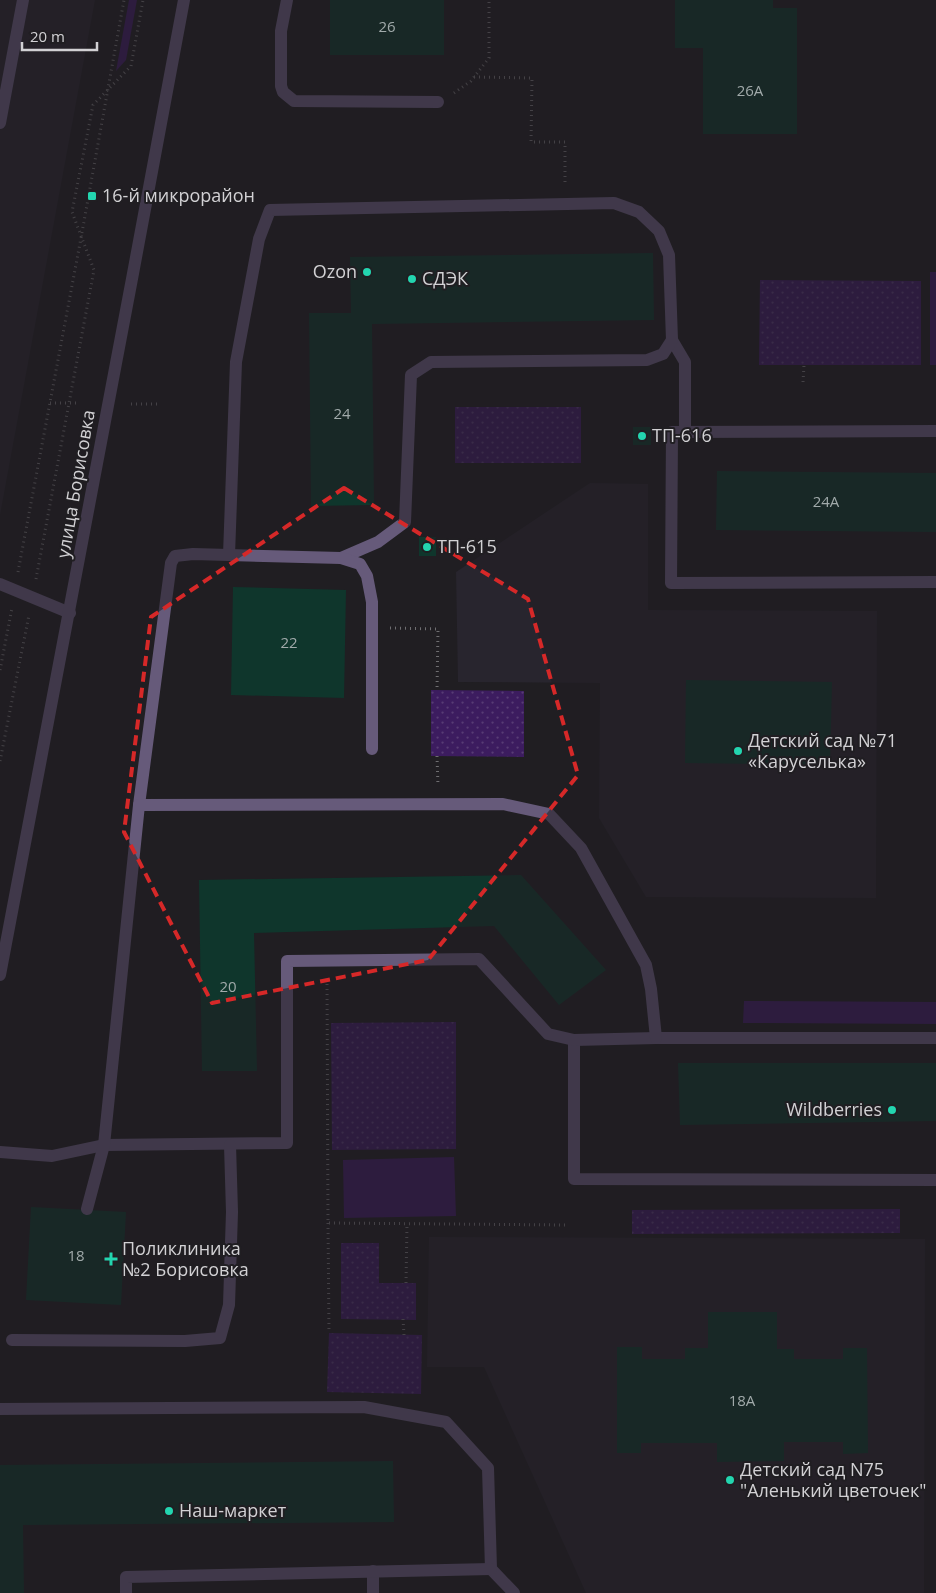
<svg xmlns="http://www.w3.org/2000/svg" width="936" height="1593" font-family="'Open Sans',sans-serif">
<defs>
<pattern id="park-dots" width="8" height="8" patternUnits="userSpaceOnUse" patternTransform="scale(1.25)"><rect width="8" height="8" fill="#3c1c5f"/><path d="M2 2h.1M6 6h.1" fill="none" stroke="#573c75" stroke-width="1.8" stroke-linecap="round"/></pattern>
</defs>
<rect width="100%" height="100%" fill="#201e22"/>
<g fill="#28252e">
<path d="M0,0H95L0,515Z"/>
<path d="M590,483L648,484V610L877,611L876,898L646,897L599,818L600,683L458,682L456,572Z"/>
<path d="M429,1237L925,1239L924,1593H586L484,1367H427Z"/>
</g>
<g fill="#3c1c5f">
<path d="M129,0H137L126,60L116,71Z"/>
<rect x="930" y="272" width="6" height="93"/>
<path d="M744,1001L936,1002V1024L743,1023Z"/>
<path d="M454,1157L456,1216L344,1218L343,1160Z"/>
</g>
<g fill="url(#park-dots)">
<path d="M760,280L921,281V365H759Z"/>
<rect x="455" y="407" width="126" height="56"/>
<path d="M431,690L524,691V757L431,756Z"/>
<path d="M456,1022V1149L332,1150L331,1023Z"/>
<path d="M900,1209V1233L632,1234V1210Z"/>
<path d="M341,1243H379V1283H416V1320L341,1319Z"/>
<path d="M329,1333L422,1335L421,1394L327,1392Z"/>
</g>
<g fill="#0f362c">
<rect x="330" y="0" width="114" height="55"/>
<path d="M675,0H773V8H797V134H703V48H675Z"/>
<path d="M653,253L654,320L372,324L374,505L311,506L309,313H351L350,257Z"/>
<rect x="633" y="427" width="18" height="18"/>
<path d="M717,471L936,473V532L716,530Z"/>
<rect x="419" y="537" width="17" height="19"/>
<path d="M233,587L346,590L344,698L231,695Z"/>
<path d="M686,680L832,682L830,765L685,763Z"/>
<path d="M521,875L606,970L559,1005L494,926L254,933L257,1071H202L199,880Z"/>
<path d="M678,1063H936V1121L680,1125Z"/>
<path d="M31,1207L126,1212L121,1305L26,1300Z"/>
<path d="M708,1312H777V1349H794V1359H843V1348H867L868,1453L843,1454V1442H784V1461L717,1462V1443H641V1453H617V1347H642V1359H685V1348H708Z"/>
<path d="M393,1461L394,1522L23,1525L24,1593H0V1465Z"/>
</g>
<g fill="none" stroke-linecap="round" stroke-linejoin="round">
<g stroke="#6f6e71" stroke-width="3" stroke-dasharray="1 4" stroke-linecap="butt">
<path d="M474,77L532,78L531,142H565V186"/>
<path d="M454,93L471,81L489,58V0"/>
<path d="M803,382L804,365"/>
<path d="M50,403H80"/>
<path d="M131,404H158"/>
<path d="M18,572L81,238L124,0"/>
<path d="M36,579L94,270L72,212L93,105L131,66L143,0"/>
<path d="M390,628L438,629L437,690"/>
<path d="M0,670L12,608"/>
<path d="M437,756L438,786"/>
<path d="M0,761L29,615"/>
<path d="M327,979L328,1223L567,1225"/>
<path d="M328,1223L329,1333"/>
<path d="M406,1283L407,1223"/>
<path d="M403,1319L404,1335"/>
</g>
<g stroke="#665a7a" stroke-width="12">
<path d="M287,0L281,31V86L283,92L294,101L438,102"/>
<path d="M0,123L23,0"/>
<path d="M672,340L685,362V431"/>
<path d="M936,431L672,432L671,583L936,582"/>
<path d="M229,555L236,362L259,239L270,210L614,203L639,212L659,231L669,255L672,340L663,354L647,360L431,362L411,375L405,522L378,542L341,558"/>
<path d="M0,584L70,613"/>
<path d="M139,805L171,563L175,556L193,554L341,558L360,564L367,576L372,602V749"/>
<path d="M0,975C64,650 123,325 184,0"/>
<path d="M574,1040V1179L936,1180"/>
<path d="M0,1152L52,1156L104,1145L287,1143V961L479,959L548,1034L574,1040L656,1038H936"/>
<path d="M87,1209L104,1145L139,805L503,804L549,814L581,848L646,965L651,989L656,1038"/>
<path d="M12,1340L185,1341L220,1338L229,1305L232,1212L230,1145"/>
<path d="M0,1409L364,1407L446,1422L488,1468L491,1569L514,1593"/>
<path d="M373,1571V1593"/>
<path d="M126,1593V1577L491,1569"/>
</g>
</g>
<path d="M0 0H936V1593H0ZM344,488L528,599L578,775L428,960L212,1003L124,832L151,617Z" fill="#201e22" fill-opacity=".55" fill-rule="evenodd"/>
<path fill="none" stroke="#d62828" stroke-width="4" stroke-dasharray="10 6" stroke-linejoin="round" d="M344,488L528,599L578,775L428,960L212,1003L124,832L151,617Z"/>
<g fill="#23d5af" stroke="#201e22" stroke-width="2">
<rect x="87" y="191" width="10" height="10" rx="2.5"/>
<circle cx="367" cy="272" r="5"/>
<circle cx="412" cy="279" r="5"/>
<circle cx="642" cy="436" r="5"/>
<circle cx="427" cy="547" r="5"/>
<circle cx="738" cy="751" r="5"/>
<circle cx="892" cy="1110" r="5"/>
<path d="M108.5 1251.5h5v5h5v5h-5v5h-5v-5h-5v-5h5z"/>
<circle cx="730" cy="1480" r="5"/>
<circle cx="169" cy="1511" r="5"/>
</g>
<g text-anchor="middle" stroke-width="4" stroke-linejoin="round" paint-order="stroke">
<g font-size="15" fill="#a1aaaa">
<text x="387" y="32">26</text>
<text x="750" y="96">26А</text>
<text x="342" y="419">24</text>
<text x="826" y="507">24А</text>
<text x="289" y="648">22</text>
<text x="228" y="992">20</text>
<text x="76" y="1261">18</text>
<text x="742" y="1406">18А</text>
</g>
<g font-size="18" fill="#d2d1d4" stroke="#201e22" text-anchor="start">
<text x="102" y="202">16-й микрорайон</text>
<text x="357" y="278" text-anchor="end">Ozon</text>
<text x="422" y="285">СДЭК</text>
<text x="652" y="442">ТП-616</text>
<text x="437" y="553">ТП-615</text>
<text x="748" y="747">Детский сад №71<tspan x="748" dy="21">«Каруселька»</tspan></text>
<text x="882" y="1116" text-anchor="end">Wildberries</text>
<text x="122" y="1255">Поликлиника<tspan x="122" dy="21">№2 Борисовка</tspan></text>
<text x="740" y="1476">Детский сад N75<tspan x="740" dy="21">"Аленький цветочек"</tspan></text>
<text x="179" y="1517">Наш-маркет</text>
</g>
<g font-size="18" fill="#d2d1d4" stroke="#201e22">
<text transform="translate(76 484) rotate(-80)" y="6">улица Борисовка</text>
</g>
</g>
<path d="M22 42v8h75v-8" fill="none" stroke="#d2d1d4" stroke-width="2.5"/>
<text x="30" y="42" font-size="15" fill="#d2d1d4" stroke="#201e22" stroke-width="4" paint-order="stroke">20 m</text>
</svg>
